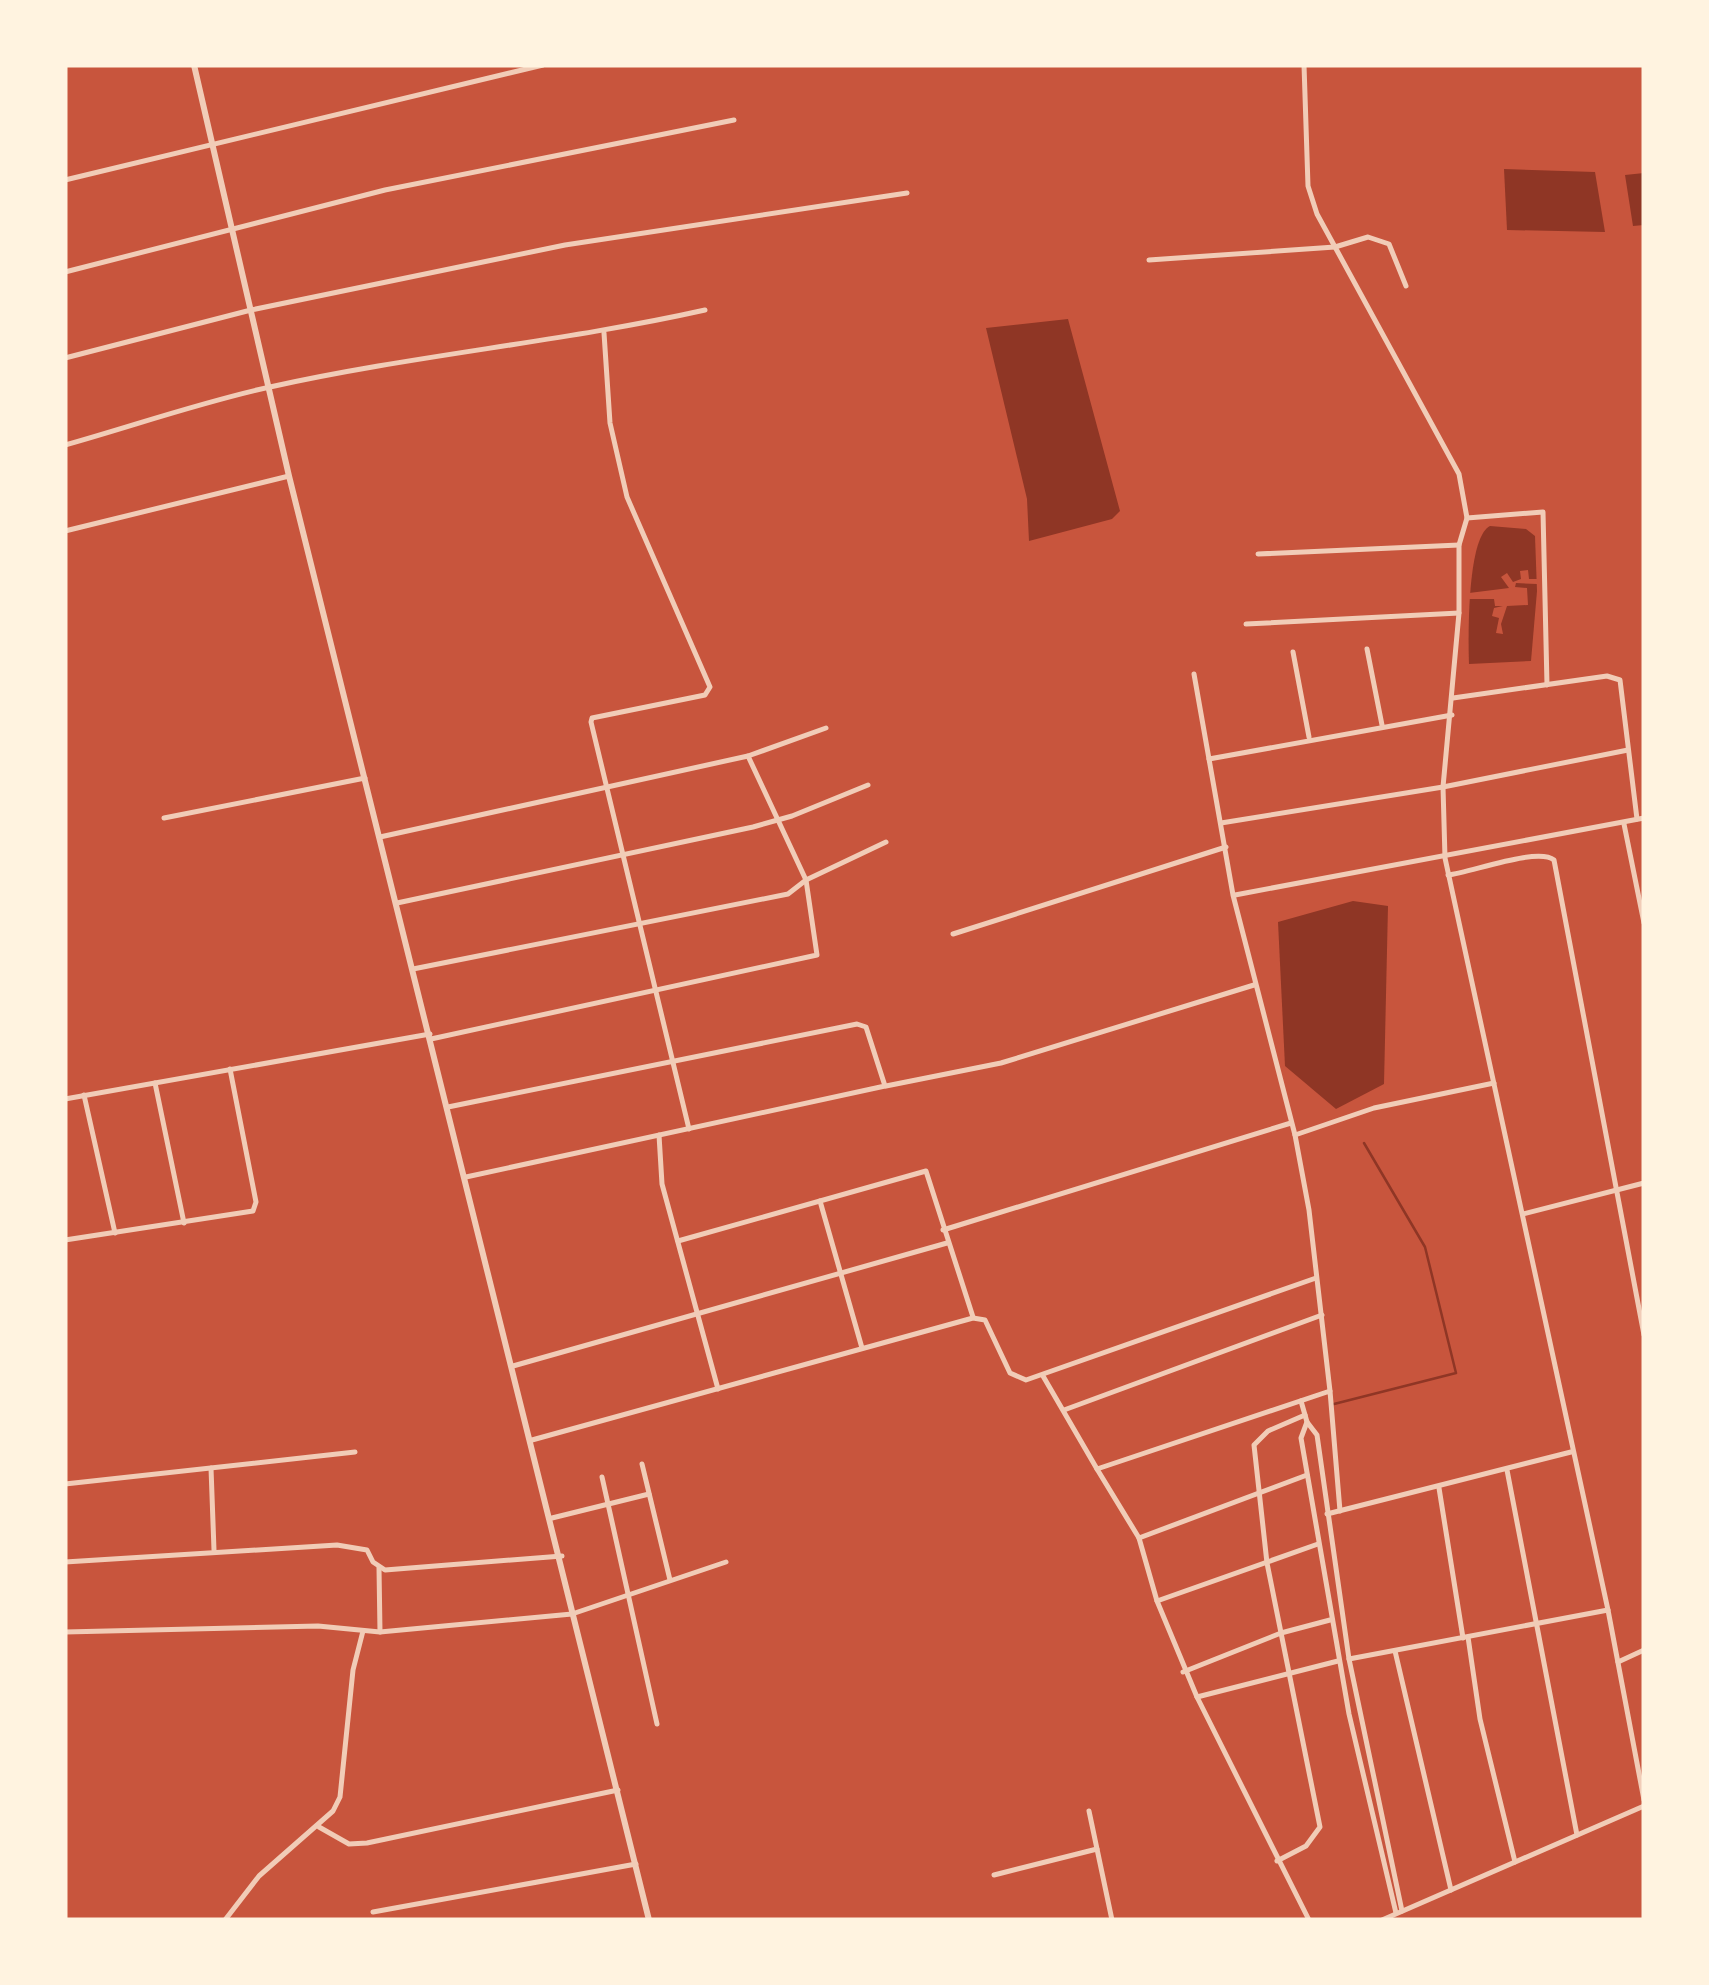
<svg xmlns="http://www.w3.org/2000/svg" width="1709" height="1985" font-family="Lato,sans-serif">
<rect width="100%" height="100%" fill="#c8553d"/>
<g fill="#8f3625">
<path d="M1504,169L1595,172L1605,232L1507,230Z"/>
<path d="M1644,173V225L1633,226L1625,175Z"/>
<path d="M1068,319L1120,511L1112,519L1029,541L1027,499L986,328Z"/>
<path d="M1490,526L1526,529L1535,536L1537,591L1531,661L1469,664C1468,638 1467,537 1490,526Z"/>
<path d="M1353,901L1388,906L1384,1084L1336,1109L1285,1066L1278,922Z"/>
</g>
<path fill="#c8553d" d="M1528,570L1529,579H1538L1537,584L1516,583L1515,587L1527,588L1528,605L1507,606L1501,624L1503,634L1496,633L1499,618L1492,616L1494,608L1503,606H1495L1494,599H1469V593L1509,588L1501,577L1507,573L1513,582L1521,579L1520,571Z"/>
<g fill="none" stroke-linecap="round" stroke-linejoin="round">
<path stroke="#8f3625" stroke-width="2.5" d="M1334,1404L1456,1373L1425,1247L1364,1143"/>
<g stroke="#f1ccb7" stroke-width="5">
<path d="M1304,65L1308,186L1317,214L1459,474L1467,518L1459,545V613L1443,787L1445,858L1608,1610L1644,1800"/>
<path d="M65,180L543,65"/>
<path d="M1149,260L1335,247L1368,237L1389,244L1406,286"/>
<path d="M65,272L385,190L734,120"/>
<path d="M604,333L610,423L627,497L710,687L705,695L592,718L591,722L689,1129"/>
<path d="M65,358L251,310L565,245L907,193"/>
<path d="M65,445C133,426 201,402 270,387C414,355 562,342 705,310"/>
<path d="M1467,518L1543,512L1547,685"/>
<path d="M65,531L289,476"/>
<path d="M1258,554L1459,545"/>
<path d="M1246,624L1459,613"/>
<path d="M1367,649L1382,725"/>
<path d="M1293,652L1309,737"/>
<path d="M1194,674L1233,895L1295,1135L1309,1210L1330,1391"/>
<path d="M1453,698L1607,676L1620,680L1637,819"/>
<path d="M1209,759L1452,715"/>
<path d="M164,818L365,778"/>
<path d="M1221,823L1443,787L1628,750"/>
<path d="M1624,824L1644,923"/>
<path d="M380,837L748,756L826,728"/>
<path d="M1448,875C1472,872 1538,847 1554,860L1644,1335"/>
<path d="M1235,895L1644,818"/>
<path d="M397,903L753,827L792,816L868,785"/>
<path d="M953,934L1226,847"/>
<path d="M413,969L788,894L806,880L886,842"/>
<path d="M431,1039L817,955L806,880L748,756"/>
<path d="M155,1083L184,1223"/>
<path d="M886,1086L1001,1063L1254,985"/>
<path d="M84,1095L115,1233"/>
<path d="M65,1099L430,1034"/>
<path d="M448,1107L857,1024L866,1027L885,1086L466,1177"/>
<path d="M659,1135L662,1184L718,1389"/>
<path d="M1295,1135L1374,1108L1494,1083"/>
<path d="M820,1201L862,1348"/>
<path d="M1523,1214L1644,1183"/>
<path d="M943,1230L1291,1123"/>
<path d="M65,1240L253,1211L256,1202L230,1069"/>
<path d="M678,1241L926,1171L973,1317"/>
<path d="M513,1366L947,1243"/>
<path d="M1043,1376L1097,1469L1330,1391L1340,1511"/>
<path d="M1301,1401L1307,1422L1317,1435L1349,1659L1402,1911"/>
<path d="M1064,1410L1322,1315"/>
<path d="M1307,1422L1301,1438L1349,1714L1396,1913"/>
<path d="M532,1440L973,1318L985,1320L1010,1373L1026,1380L1316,1278"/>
<path d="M642,1464L670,1580"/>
<path d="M211,1468L214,1550"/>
<path d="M1097,1469L1139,1538L1157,1601L1197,1697"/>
<path d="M1507,1470L1577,1835"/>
<path d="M602,1477L657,1724"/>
<path d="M65,1484L355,1452"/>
<path d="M1439,1488L1463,1638"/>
<path d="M1327,1514L1571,1452"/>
<path d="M552,1518L649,1494"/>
<path d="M1139,1538L1307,1475"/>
<path d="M65,1562L337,1545L367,1550L373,1562L385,1570L562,1556"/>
<path d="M379,1568L380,1632"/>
<path d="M1157,1601L1318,1544"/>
<path d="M65,1632L318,1626L380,1632L572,1614L726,1562"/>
<path d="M1468,1637L1480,1719L1515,1862"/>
<path d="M1395,1651L1451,1890"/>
<path d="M1349,1659L1608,1610"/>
<path d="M1618,1662L1644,1650"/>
<path d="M1183,1672L1281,1633L1330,1620"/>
<path d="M1089,1811L1112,1920"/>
<path d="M319,1827L349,1844L367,1843L618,1790"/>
<path d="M1277,1861L1306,1846L1320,1827L1267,1563L1254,1445L1268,1431L1305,1415"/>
<path d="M994,1875L1097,1849"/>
<path d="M373,1912L636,1864"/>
<path d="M225,1920L259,1876L333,1811L340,1797L353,1670L363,1631"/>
<path d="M1309,1920L1197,1697L1338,1661"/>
<path d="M1382,1920L1644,1806"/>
</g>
<path stroke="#f1ccb7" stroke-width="6" d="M194,65L289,476L649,1920"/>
</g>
<rect width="1709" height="1985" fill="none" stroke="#fff3e0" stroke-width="135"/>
</svg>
